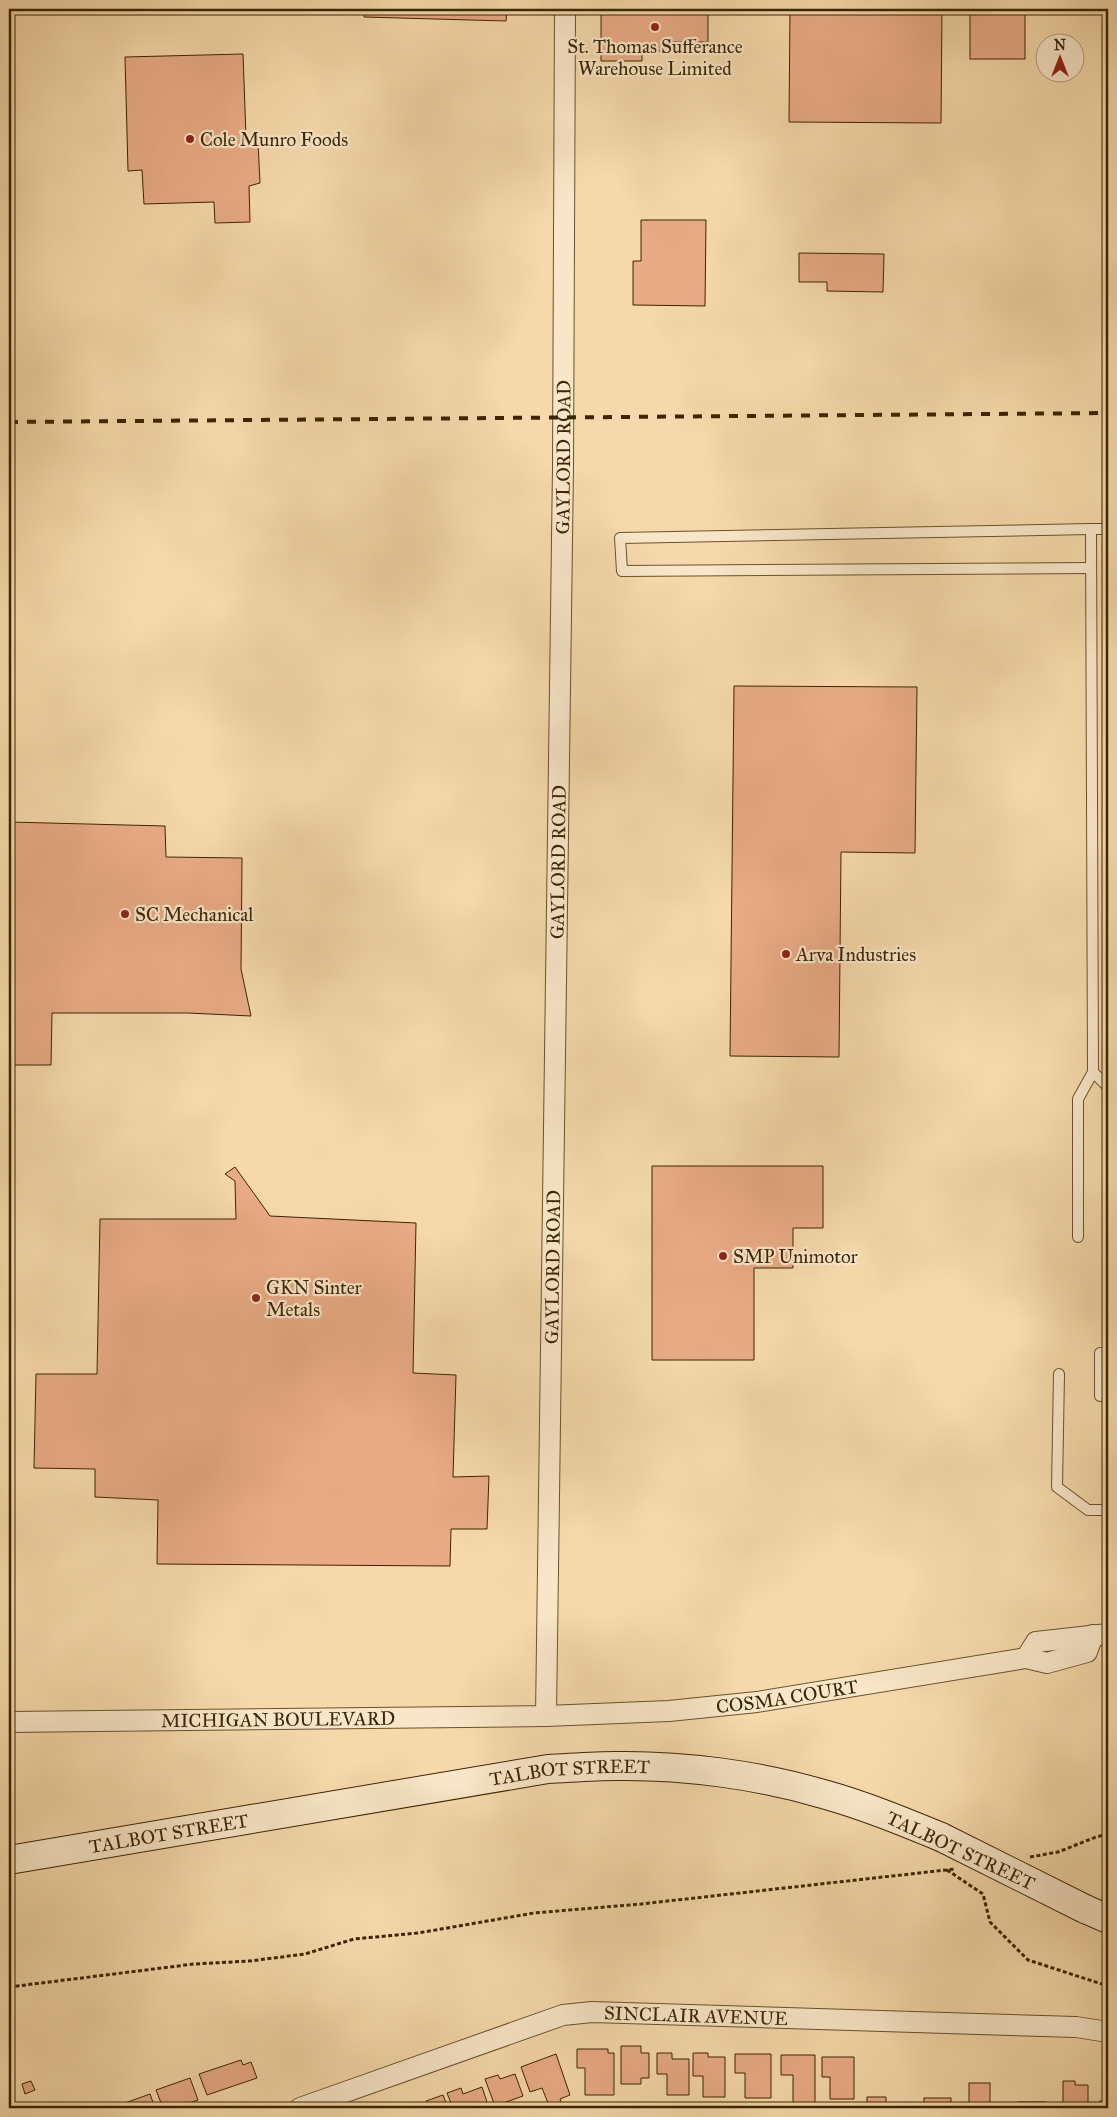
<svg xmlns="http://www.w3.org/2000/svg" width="1117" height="2117" font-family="'IM FELL Great Primer',serif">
<rect width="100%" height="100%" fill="#f5d9aa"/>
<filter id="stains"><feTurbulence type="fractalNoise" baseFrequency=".004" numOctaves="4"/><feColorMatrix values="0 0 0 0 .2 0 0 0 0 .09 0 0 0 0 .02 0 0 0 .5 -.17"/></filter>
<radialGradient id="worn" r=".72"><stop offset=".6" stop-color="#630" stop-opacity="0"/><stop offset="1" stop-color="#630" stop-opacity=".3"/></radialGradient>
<g fill="#e9ab85" stroke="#3c2502">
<path d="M364,9H507L506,21L364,17Z"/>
<path d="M601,9H663V12L708,13V42H663L662,51H642V61H601Z"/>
<path d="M790,9H942L941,123L789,122Z"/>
<rect x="970" y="9" width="55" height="50"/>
<path d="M243,54L246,137L258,142L260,183L249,186L250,222L215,223L214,202L144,204L142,170L128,171L125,57Z"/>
<path d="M641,220H706L705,306L633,305V261H641Z"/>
<path d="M799,253L884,254L883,292L827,291V282H799Z"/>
<path d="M734,686L917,687L915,853L841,852L839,1057L730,1056Z"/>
<path d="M9,822L165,826L166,857L242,858L241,969L251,1016L188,1013H52L51,1065H9Z"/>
<path d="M652,1166H823V1228H793V1268H754V1360H652Z"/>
<path d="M235,1167L270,1216L416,1223L413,1373L456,1375L453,1477L489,1476L487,1529H451L450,1566L157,1564L158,1500L95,1497V1469L34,1468L36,1374H97L100,1219H236L235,1181L225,1174Z"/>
<path d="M621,2046H641V2053H649V2078H641V2084H621Z"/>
<path d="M577,2049H608V2053H614V2095H585V2068H577Z"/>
<path d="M657,2053H672V2059H689V2095H667V2074H657Z"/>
<path d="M693,2053H708V2057H725V2097H703V2076H693Z"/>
<path d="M556,2054L570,2095L560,2099L562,2104L550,2108L542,2088L530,2092L521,2067Z"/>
<path d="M735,2054H771V2098H745V2073H735Z"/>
<path d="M781,2055H815V2103H793V2075H781Z"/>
<path d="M822,2057H854V2099H830V2077H822Z"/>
<path d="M241,2060L243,2065L251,2062L257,2078L207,2095L199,2074Z"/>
<path d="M515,2074L523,2096L495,2106L485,2079L498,2075L500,2079Z"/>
<path d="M190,2078L198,2100L174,2108H163L156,2090Z"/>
<path d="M31,2081L35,2090L25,2094L22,2084Z"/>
<path d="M1063,2081H1075V2085H1088V2108H1063Z"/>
<rect x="969" y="2083" width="21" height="25"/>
<path d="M482,2087L489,2108H453L447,2093L461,2088L463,2094Z"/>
<path d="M150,2094L155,2108H111Z"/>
<path d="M443,2095L448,2108H429L426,2101Z"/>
<path d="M867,2097H886V2103H911V2108H867Z"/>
<rect x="924" y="2098" width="27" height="10"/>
<rect x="1100" y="2101" width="8" height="7"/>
<rect x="1018" y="2102" width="28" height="6"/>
</g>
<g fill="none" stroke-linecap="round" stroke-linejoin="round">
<defs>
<g id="lane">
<path d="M1091,529L620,538L622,571L1091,568"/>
<path d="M1108,529H1091L1093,1072L1108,1087"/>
<path d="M1078,1237V1099L1093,1072"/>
<path d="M1059,1374L1057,1487L1088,1510H1108"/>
<path d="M1100,1396V1353H1108"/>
</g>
<g id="street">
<path d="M1026,1658L1036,1642L1108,1634"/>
<path id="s1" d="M546,1716L563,467L565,9"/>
<path id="s2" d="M9,1722L546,1716L669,1711L757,1702L1026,1658L1047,1663L1087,1652L1093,1635"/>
<path id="s3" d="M300,2108L563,2015L592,2012L1076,2027L1108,2032"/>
</g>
<g id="secondary">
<path id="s4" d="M9,1860L548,1769C570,1768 593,1766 616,1766C683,1765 759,1775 823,1794C863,1805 902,1821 941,1837"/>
<path d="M1085,1909L1108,1919"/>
</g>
</defs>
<use href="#lane" stroke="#6a522c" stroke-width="12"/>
<use href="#street" stroke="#6a522c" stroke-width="22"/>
<use href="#secondary" stroke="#3c2502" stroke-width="30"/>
<g stroke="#3c2502" stroke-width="3" stroke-dasharray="4 2.5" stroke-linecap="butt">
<path d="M1030,1857L1058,1852L1096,1837L1108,1834"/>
<path d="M947,1870L983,1894L990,1922L1028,1960L1108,1986"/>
<path d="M9,1987L194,1964L250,1961L305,1954L354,1939L418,1933L534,1913L641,1904L955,1869"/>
</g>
<use href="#lane" stroke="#f8e6c8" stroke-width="10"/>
<use href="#street" stroke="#f8e6c8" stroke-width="20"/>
<use href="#secondary" stroke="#f8e6c8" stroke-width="28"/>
<path stroke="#3c2502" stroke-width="4" stroke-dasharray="9 9" stroke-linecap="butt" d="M9,422L1108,413"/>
<defs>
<path id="secondary-bridge" d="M941,1837L1085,1909"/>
</defs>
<use href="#secondary-bridge" stroke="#3c2502" stroke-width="30" stroke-linecap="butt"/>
<use href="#secondary-bridge" stroke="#f8e6c8" stroke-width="28"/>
</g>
<g fill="#8f2418" stroke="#f8e6c8" stroke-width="2">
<circle cx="655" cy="27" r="5"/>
<circle cx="190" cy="139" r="5"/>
<circle cx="125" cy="914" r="5"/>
<circle cx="786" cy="954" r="5"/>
<circle cx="723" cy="1256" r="5"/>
<circle cx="256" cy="1298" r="5"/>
</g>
<g text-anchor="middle" stroke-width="4.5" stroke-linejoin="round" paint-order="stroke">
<g font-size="19" fill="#3c2502" stroke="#f8e6c8" text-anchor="start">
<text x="655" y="53" text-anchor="middle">St. Thomas Sufferance<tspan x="655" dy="22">Warehouse Limited</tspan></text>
<text x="200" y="146">Cole Munro Foods</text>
<text x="135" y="921">SC Mechanical</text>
<text x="796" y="961">Arva Industries</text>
<text x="733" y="1263">SMP Unimotor</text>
<text x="266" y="1294">GKN Sinter<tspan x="266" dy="22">Metals</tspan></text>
</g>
<g font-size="19" fill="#3c2502" stroke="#f8e6c8">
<text dy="7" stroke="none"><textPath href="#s1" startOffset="1259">GAYLORD ROAD</textPath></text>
<text dy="7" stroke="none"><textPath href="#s1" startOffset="854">GAYLORD ROAD</textPath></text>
<text dy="7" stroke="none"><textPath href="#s1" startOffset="449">GAYLORD ROAD</textPath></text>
<text dy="7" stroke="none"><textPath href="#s2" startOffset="779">COSMA COURT</textPath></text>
<text dy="7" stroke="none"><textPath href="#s2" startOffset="269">MICHIGAN BOULEVARD</textPath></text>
<text dy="7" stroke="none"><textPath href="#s4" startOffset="568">TALBOT STREET</textPath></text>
<text dy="7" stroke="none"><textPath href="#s4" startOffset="162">TALBOT STREET</textPath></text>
<text transform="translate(961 1850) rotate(25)" y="7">TALBOT STREET</text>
<text dy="7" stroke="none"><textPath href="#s3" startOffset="412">SINCLAIR AVENUE</textPath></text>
</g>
</g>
<rect width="1117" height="2117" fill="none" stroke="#f5d9aa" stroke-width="30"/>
<rect x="10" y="10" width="1097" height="2097" fill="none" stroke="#3c2502" stroke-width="2.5"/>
<rect x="15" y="15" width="1087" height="2087" fill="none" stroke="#3c2502"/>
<g transform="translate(1060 58)"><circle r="24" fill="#f8e6c8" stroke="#ad9979"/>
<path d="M0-4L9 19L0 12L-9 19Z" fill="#8f2418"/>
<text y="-8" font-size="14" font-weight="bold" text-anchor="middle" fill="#3c2502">N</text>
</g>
<rect width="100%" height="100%" filter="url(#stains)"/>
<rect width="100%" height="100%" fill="url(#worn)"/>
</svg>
